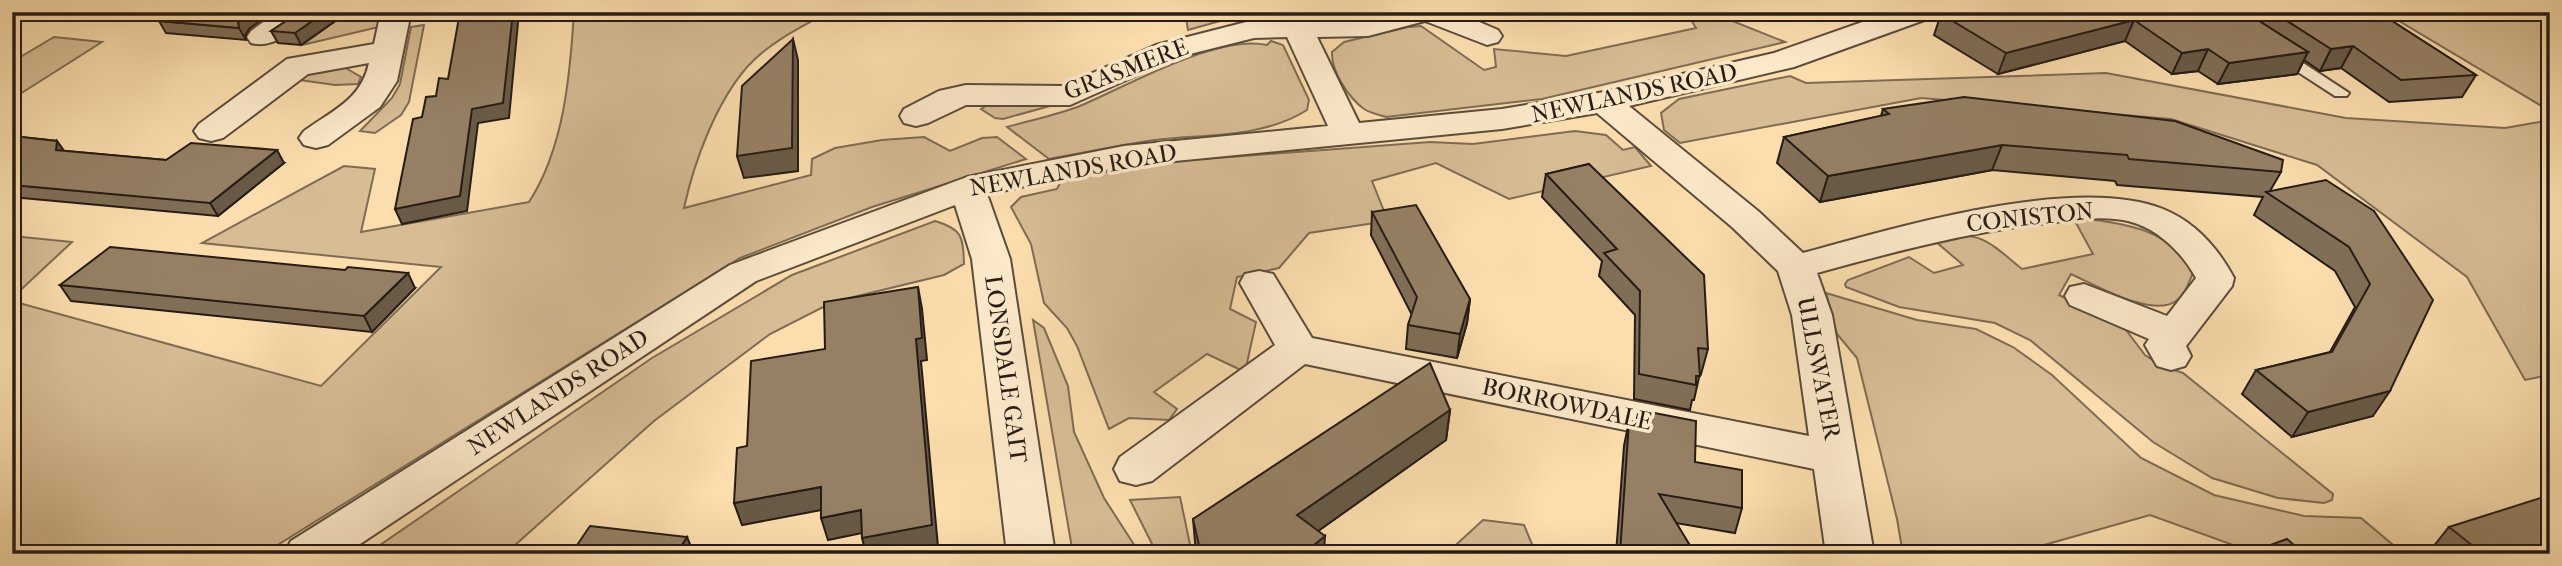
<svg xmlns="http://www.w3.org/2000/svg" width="2562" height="566" font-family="'IM FELL French Canon',serif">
<rect width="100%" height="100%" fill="#fbddae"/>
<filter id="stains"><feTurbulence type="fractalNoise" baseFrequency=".00286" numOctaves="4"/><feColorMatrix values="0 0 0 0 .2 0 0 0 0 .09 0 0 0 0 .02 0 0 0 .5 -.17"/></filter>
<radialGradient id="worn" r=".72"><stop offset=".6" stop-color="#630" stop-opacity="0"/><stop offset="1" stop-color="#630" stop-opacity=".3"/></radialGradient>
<g fill="#d7bc94" stroke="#7e6c54" stroke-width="2">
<path d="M348,12H382L379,27L302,45Z"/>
<path d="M574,12H829C801,27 770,42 748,66C716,102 694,162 684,208L811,175L812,159L835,148L882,140L924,137L950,151L982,138L997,137L1026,159L872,207L740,258L263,554H12V301L321,386L441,267L202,243L344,166L375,169L361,232L529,202C564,148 570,76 574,12Z"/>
<path d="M1185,12H1252L1188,30Z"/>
<path d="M1686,12H1710L1785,42L1542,99L1386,117C1379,115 1370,113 1364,109C1348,97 1331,71 1332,52L1344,42L1408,27L1421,26L1484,70L1496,67L1494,49L1566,56L1696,28Z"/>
<path d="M2384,12H2550V111Z"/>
<path d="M424,25L409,102L401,115L375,133L360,131L392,98L400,84L411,27Z"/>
<path d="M54,37L102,42L12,99V62Z"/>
<path d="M1271,41L1283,45L1309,100L1307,110C1263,138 1207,134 1155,140C1120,145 1084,153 1049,159L1007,127C1031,120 1057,115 1080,106C1127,86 1217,34 1267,45Z"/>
<path d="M344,67L361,77L358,84L335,85L299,80L315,71Z"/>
<path d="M2106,73L2346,118L2505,128L2550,120V375L2525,380L2467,277L2317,165L2171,119L1921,98L1680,143L1664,130L1661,113L1679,99L1790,76L1806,83Z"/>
<path d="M1057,104L1003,119L995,118L981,109L988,105Z"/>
<path d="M1575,131L1606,135L1623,150L1635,147L1651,166L1509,199L1436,163L1372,181L1388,221L1309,233L1279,268L1237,277L1230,309L1256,322L1245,372L1207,354L1154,392L1177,409L1169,420L1129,418L1109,429L1077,346L1067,328L1044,303L1031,244L1011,207L1021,197L1057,189L1062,179L1176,161L1430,142L1473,144Z"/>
<path d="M2078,218C2122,223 2172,228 2193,273C2189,282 2185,295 2176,301C2152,318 2096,285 2071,274L2059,295L2123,326L2145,355L2162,366L2183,373L2333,494L2332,500L2324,503L2278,498L2212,478L2153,442L2030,340L1995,323L1899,307L1846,287L1845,284L1848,280L1909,257L1934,273L1963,265L1935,241C1978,226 1991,244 2022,269L2093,254L2076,223Z"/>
<path d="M935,221C962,229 963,236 964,264L944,275L833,302L770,334L654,421L505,554H367L652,358L792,275Z"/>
<path d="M12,236L72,242L12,298Z"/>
<path d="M1826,293L1917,320L1976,329L2013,347L2052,375L2141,458L2214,495L2304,516L2361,518L2404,554H2258L2150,515L2012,554H1903L1897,519L1857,358L1837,334Z"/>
<path d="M1033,320L1044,328L1068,386L1074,432L1104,498L1140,554H1073Z"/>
<path d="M1180,497L1192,554H1157L1130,500Z"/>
<path d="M1483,520L1524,525L1536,554H1446Z"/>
</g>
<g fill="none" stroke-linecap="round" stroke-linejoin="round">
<defs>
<path id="lane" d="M2280,49L2285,51L2349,93L2347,96H2335L2275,57L2272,54Z"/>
<g id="street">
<path d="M277,12H311C299,30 272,49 251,43L247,37L251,31Z"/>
<path d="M381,12H411L397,81L380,107L328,145L316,148L304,145L299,138L304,131C333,110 361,100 369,63L308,74L223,138L211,141L199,138L194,131L199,124L287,59L374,44Z"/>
<path d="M1280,12H1310L1311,19L1367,18L1389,12H1456L1498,30L1502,36L1498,42L1487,45L1425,21L1368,36L1317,37L1359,123L1502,109L1604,92L1774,53L1891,12H1934L1930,18L1794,67L1629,106L1758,211L1803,253C1895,228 2074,174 2163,209C2195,222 2218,248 2234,278L2232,286L2186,346L2191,356L2185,366L2171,370L2157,366L2145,345L2149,339L2070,305L2065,296L2070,287L2084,284L2167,316L2196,278C2182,252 2157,228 2128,221C2102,215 2073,220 2047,223C1969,232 1893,252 1817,273L1832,315L1874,554H1826L1814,469L1305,364L1152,481L1136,485L1120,481L1114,469L1120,457L1275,345L1240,283L1245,274L1259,271L1273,274L1312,338L1809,436L1792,315L1778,271L1732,227L1597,113L1502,129L1124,166L987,194L1010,259L1055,554H1007L972,259L955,205L756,281L345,554H284L291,541L730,265L967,177L1124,146L1328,126L1287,37L1254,38L1178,57L1070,105H966L928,123L916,126L904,123L900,116L904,109L939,91L966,85L1063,86L1156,45L1254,20H1282Z"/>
</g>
</defs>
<use href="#lane" stroke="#5b4c3b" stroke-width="4"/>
<use href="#street" stroke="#5b4c3b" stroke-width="4"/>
<use href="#lane" fill="#fce9ca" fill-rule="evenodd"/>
<use href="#street" fill="#fce9ca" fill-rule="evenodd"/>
</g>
<g fill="#806e57" stroke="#261c15" stroke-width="2">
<path d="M298,12H348L301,45L278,43L271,31L295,15Z"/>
<path d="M1947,12H2378L2476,75L2462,97L2389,102L2341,68L2320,71L2304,60L2297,74L2218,84L2198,71L2172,74L2125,41L1998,74L1934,35L1941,14Z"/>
<path d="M159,21L249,29L245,36L246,40L166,33Z"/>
<path d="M1883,109L2281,172L2270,191L2374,211L2373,416L2292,437L2242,394L2256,370L2330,352L2355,307L2335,271L2254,215L2263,197L2117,185L2115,181L1992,170L1820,202L1777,163L1784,137L1881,116Z"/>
<path d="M12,136L57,141L64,151L166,160L284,163L218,216L12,197Z"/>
<path d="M1589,164L1708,349L1701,374L1700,373L1694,400H1692L1690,410L1634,399L1635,315L1599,276L1602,261L1542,197L1546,174Z"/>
<path d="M1372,212L1470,299L1467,323L1457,358L1406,349L1408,325L1412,315L1371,235Z"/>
<path d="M60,285L415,288L372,332L71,301Z"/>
<path d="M1450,410L1446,440L1318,531L1324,554H1196L1193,519Z"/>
<path d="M1639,410L1695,462L1742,508L1735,533L1676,523L1695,554H1616L1624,446L1629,421L1636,422Z"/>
<path d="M2449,527L2550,554H2432L2429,552Z"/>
</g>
<g fill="#685a47" stroke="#261c15" stroke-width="2">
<path d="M250,12H272L249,29L245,36L246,40L239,28L238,23L243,17Z"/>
<path d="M325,12H348L301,45L295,33Z"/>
<path d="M513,12H519L509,118L478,123L467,211L402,224L395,209Z"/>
<path d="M2134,20L2125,41L1998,74L2006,53Z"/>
<path d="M793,39L798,60V171L744,178L737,156Z"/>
<path d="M2353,46L2341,68L2320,71L2331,49Z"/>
<path d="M2208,49L2198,71L2172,74L2182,53Z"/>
<path d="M2308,52L2297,74L2218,84L2229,63Z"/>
<path d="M57,141L66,154L56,150Z"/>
<path d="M2002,145L1992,170L1820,202L1828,176Z"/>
<path d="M277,150L284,163L218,216L210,203Z"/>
<path d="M408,273L415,288L372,332L364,316Z"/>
<path d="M918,287L922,309L927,360L921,361L938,547L902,554H866L862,538Z"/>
<path d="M1470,299L1467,323L1457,358L1460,334Z"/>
<path d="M2390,391L2373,416L2292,437L2308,412Z"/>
<path d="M1450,410L1446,440L1297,546V515Z"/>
<path d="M821,487L827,509L742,525L734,503Z"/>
<path d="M861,510L867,532L828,540L821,518Z"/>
<path d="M1325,536L1324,554H1303Z"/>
<path d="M687,537L694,554H676Z"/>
</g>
<g fill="#958065" stroke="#261c15" stroke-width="2">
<path d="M172,12H250L243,17L238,23L239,28L159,21Z"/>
<path d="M298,12H325L295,33L271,31L295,15Z"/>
<path d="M460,12H513L503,103L472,109L460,196L395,209L413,119L422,117L426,97L436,96L439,78L448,79Z"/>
<path d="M1947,12H2245L2308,52L2229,63L2208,49L2182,53L2134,20L2006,53L1941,14Z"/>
<path d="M2273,12H2378L2476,75L2401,80L2353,46L2331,49Z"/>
<path d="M793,39L792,148L737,156L742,86Z"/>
<path d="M1964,97L2175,121L2283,160L2281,172L2129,159L2127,155L2002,145L1828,176L1784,137L1889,114L1883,109Z"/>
<path d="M12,136L57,141L56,150L166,160L191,143L277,150L210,203L12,185Z"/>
<path d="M1589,164L1704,275L1708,349L1698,348L1700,376H1696V385L1639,374L1640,291L1604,253L1617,249L1546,174Z"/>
<path d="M2326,180L2374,211L2433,300L2390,391L2308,412L2256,370L2332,352L2370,284L2349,247L2266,192Z"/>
<path d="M1416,205L1470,299L1460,334L1408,325L1417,297L1372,212Z"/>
<path d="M110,247L345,270L348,267L408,273L364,316L60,285Z"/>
<path d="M918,287L922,338L916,339L932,525L862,538L861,510L821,518V487L734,503L737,448L747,446L751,361L825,349L824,302Z"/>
<path d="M1430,363L1450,410L1297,515L1325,536L1303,554H1201L1193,519Z"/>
<path d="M1639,410L1696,421L1695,462L1742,470V508L1659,494L1695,554H1620L1629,421L1639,423Z"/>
<path d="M2550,495V554H2483L2449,527Z"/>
<path d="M590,526L687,537L676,554H571Z"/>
<path d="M2287,539L2304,554H2246Z"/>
</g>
<g text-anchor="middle" stroke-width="7" stroke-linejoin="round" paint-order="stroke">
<g font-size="24" fill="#261c15" stroke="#fce9ca">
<text transform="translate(1126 69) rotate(-21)" y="8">GRASMERE</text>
<text transform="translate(1634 93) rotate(-12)" y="8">NEWLANDS ROAD</text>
<text transform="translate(1073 170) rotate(-10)" y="8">NEWLANDS ROAD</text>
<text transform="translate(2030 217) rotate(-6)" y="8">CONISTON</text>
<text transform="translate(1819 368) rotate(79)" y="8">ULLSWATER</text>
<text transform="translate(1006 369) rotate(82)" y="8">LONSDALE GAIT</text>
<text transform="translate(558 392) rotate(-33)" y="8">NEWLANDS ROAD</text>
<text transform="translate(1567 404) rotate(12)" y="8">BORROWDALE</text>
</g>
</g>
<rect width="2562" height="566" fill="none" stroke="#fbddae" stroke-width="42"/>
<rect x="14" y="14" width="2534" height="538" fill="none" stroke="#261c15" stroke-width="3.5"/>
<rect x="21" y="21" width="2520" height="524" fill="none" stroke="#261c15" stroke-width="2"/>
<rect width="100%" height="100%" filter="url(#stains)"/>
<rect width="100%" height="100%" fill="url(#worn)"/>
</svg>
